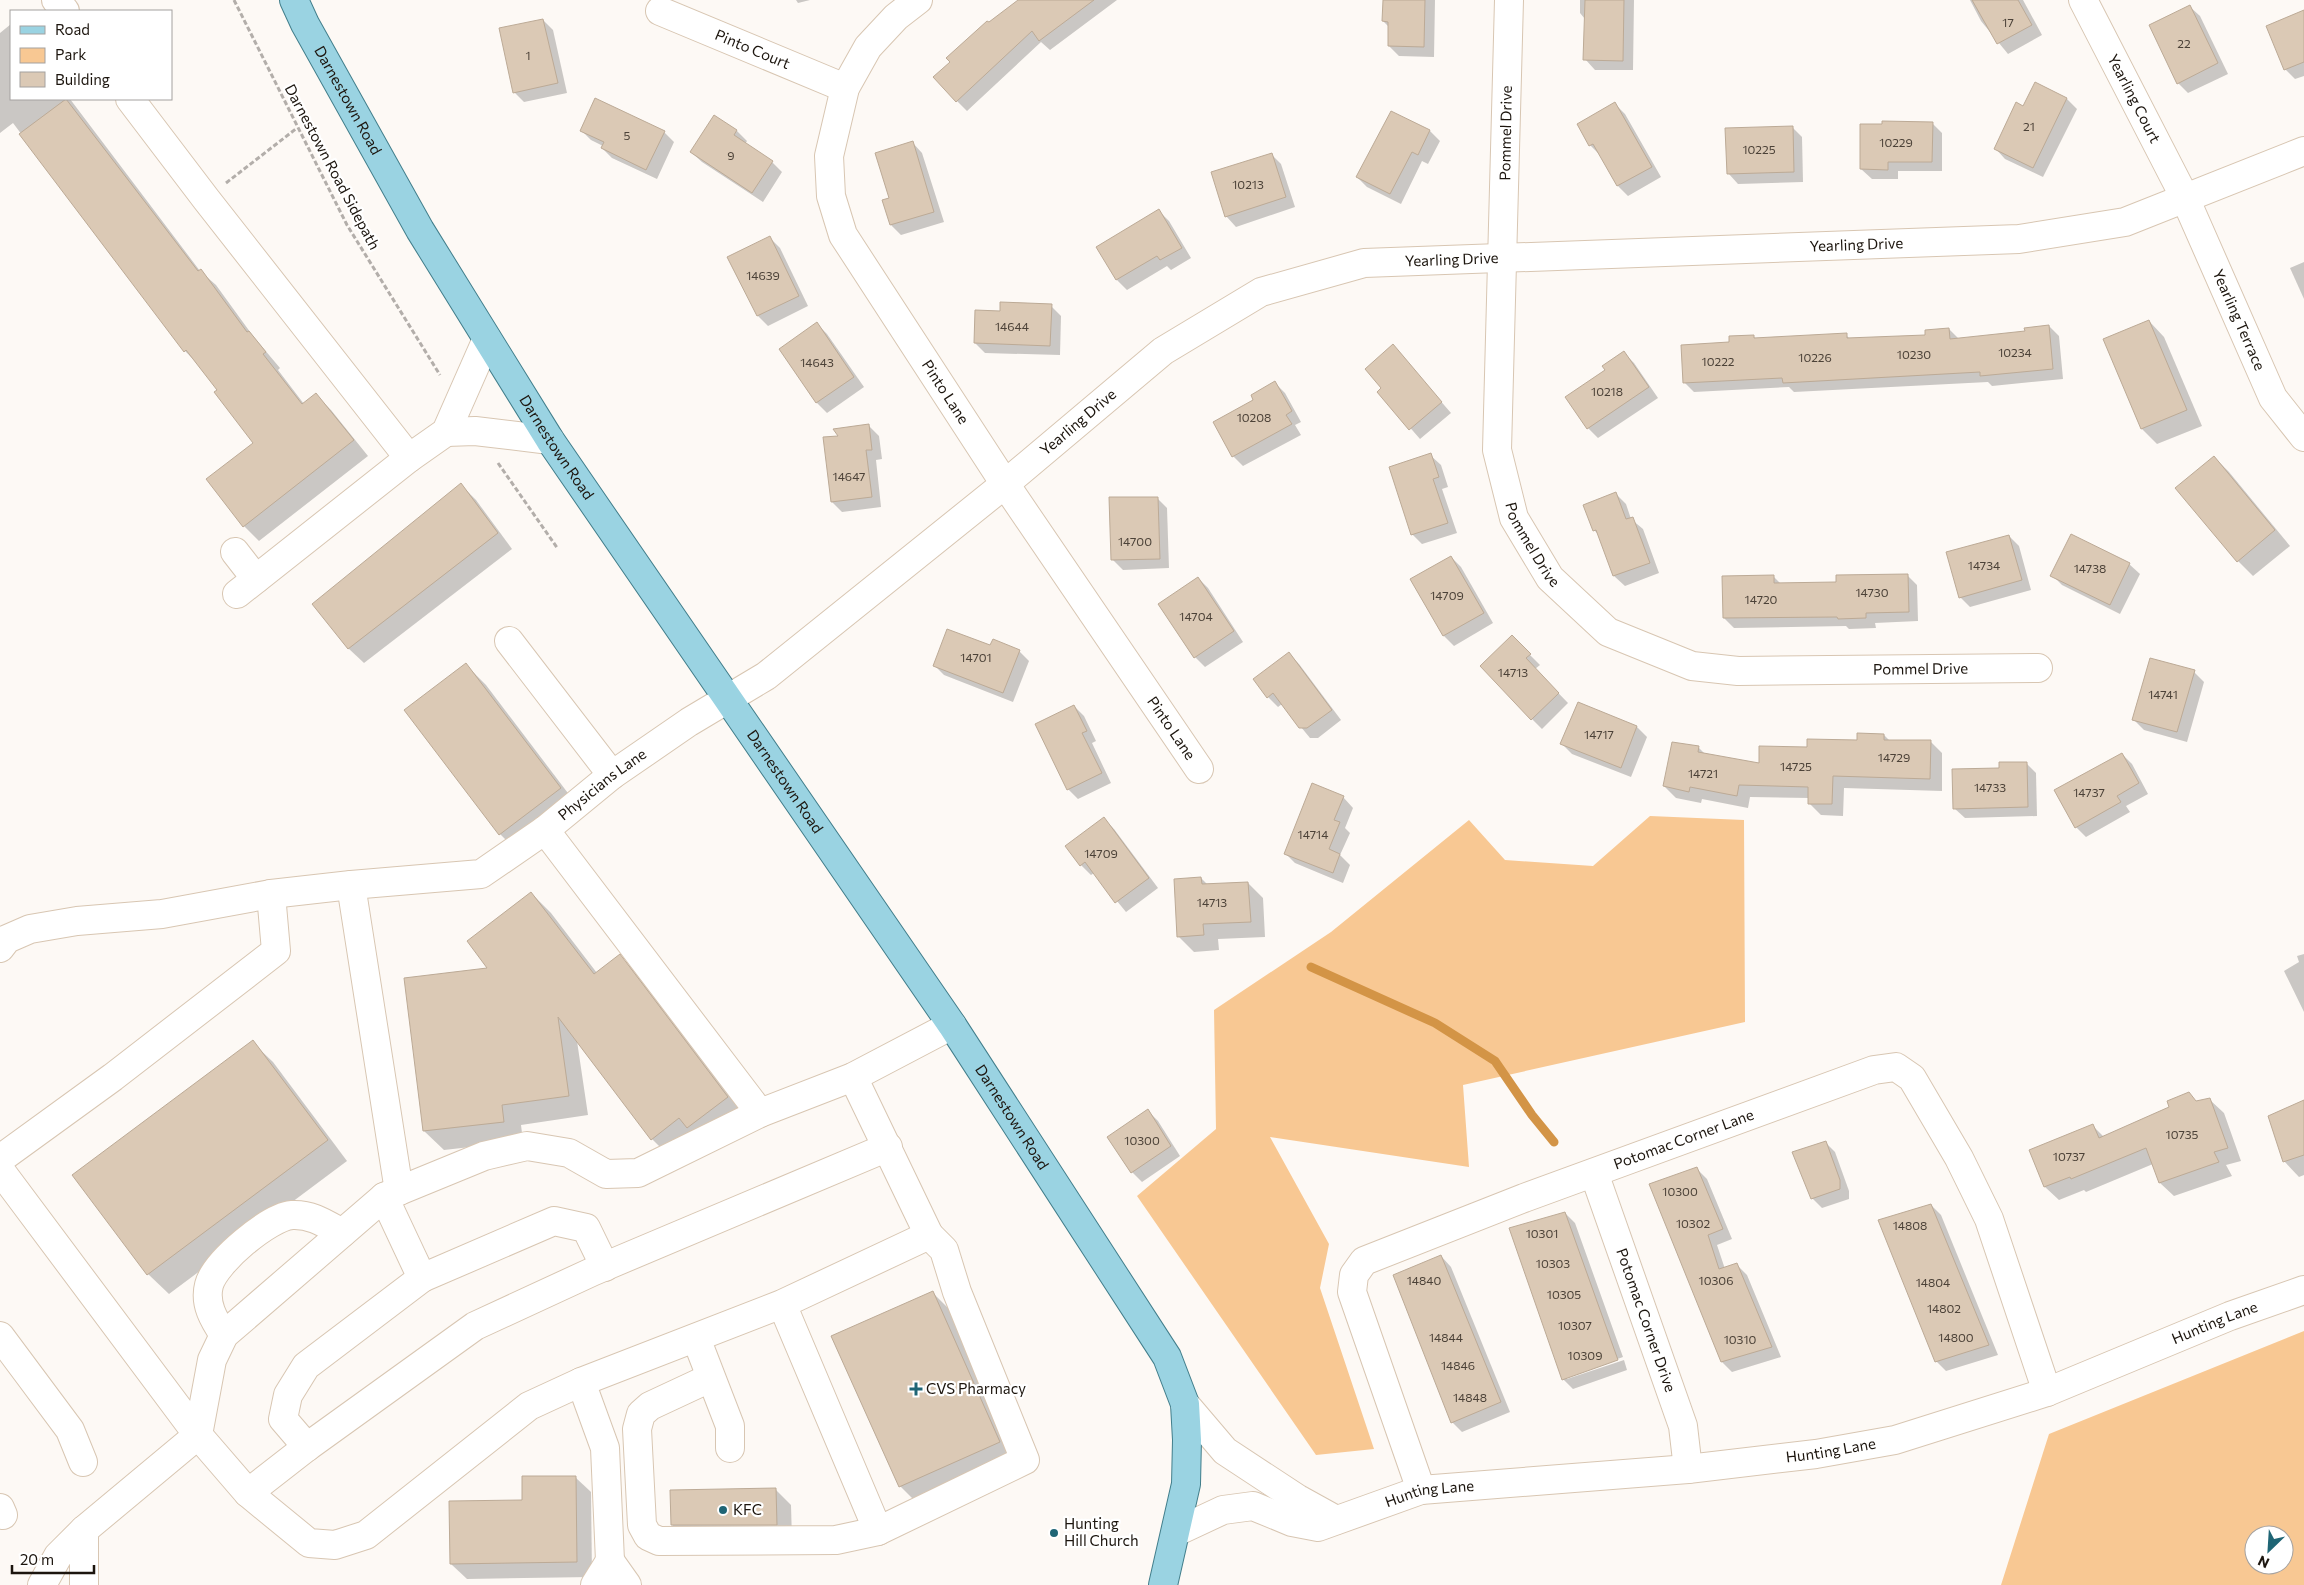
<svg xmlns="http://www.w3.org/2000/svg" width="2304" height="1585" font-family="Commissioner,sans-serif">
<rect width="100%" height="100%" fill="#fdf9f5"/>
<g fill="#f8c893" fill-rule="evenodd">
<path d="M1650,816L1744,820L1745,1022L1463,1085L1469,1167L1270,1137L1329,1244L1320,1288L1374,1449L1316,1455L1137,1196L1216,1129L1214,1010L1331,932L1469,820L1505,860L1593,866Z"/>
<path d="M2304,1331V1585H2001L2049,1434ZM2254,1535H2284V1565H2254Z"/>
</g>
<g fill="#0003">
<path d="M796,0H810L798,3Z"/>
<path d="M1020,0H1117L1050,50L1041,42L967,111L957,101L951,62L988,23Z"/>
<path d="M1384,0H1435L1434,57L1399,56L1389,46V27L1383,21Z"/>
<path d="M1580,0H1634L1633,70H1595L1585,59V19L1580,13Z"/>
<path d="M1970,0H2023L2042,35L2008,54L1981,21Z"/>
<path d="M2189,6L2200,16L2228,74L2188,93L2178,83Z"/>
<path d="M2304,12V76L2295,79L2285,69Z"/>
<path d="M543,20L553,30L567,93L524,102L514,92Z"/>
<path d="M11,24V99H70L200,271L216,285L253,336L280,368L278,370L304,404L316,395L331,410L368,456L259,541L244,526L255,443L219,390L200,366L185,351L13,123L0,133V33Z"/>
<path d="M2035,84L2067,99L2077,109L2043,177L2005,159L1995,148L2023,108Z"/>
<path d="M1615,104L1625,114L1661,177L1628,196L1618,186L1601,156L1590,145Z"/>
<path d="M1392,113L1430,131L1440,141L1428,164L1422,161L1401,204L1367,187L1357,177Z"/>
<path d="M714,117L737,131L747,141L745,144L772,162L782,172L763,202L702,162L691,152Z"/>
<path d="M1932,123L1942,133V171H1898V179H1872L1861,169Z"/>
<path d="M1792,127L1802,137L1803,182L1738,184L1728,173Z"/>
<path d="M581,130L664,132L674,142L657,179L612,158L602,148L603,146L591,140Z"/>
<path d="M912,142L922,153L944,222L901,235L891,225L884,201L890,199Z"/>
<path d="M1271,154L1281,164L1295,207L1236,227L1226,216Z"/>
<path d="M1159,211L1169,221L1191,258L1171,270L1167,266L1127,290L1117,280L1098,247Z"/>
<path d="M770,238L780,248L808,306L768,326L758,316Z"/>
<path d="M2304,262V299L2290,268Z"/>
<path d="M1051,306L1061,316L1060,355L985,353L975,343L1001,313Z"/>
<path d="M2149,321L2164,337L2202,426L2157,444L2142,429L2104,340Z"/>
<path d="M817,324L827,334L864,387L827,413L817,403L781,350Z"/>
<path d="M2049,326L2059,336L2063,379L1992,386L1988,382L1794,392L1789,387L1694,392L1684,382L1730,344L1753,336L1756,339L1846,335L1851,340L1926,336L1949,329L1959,339L2026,332Z"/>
<path d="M1393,346L1451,413L1420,439L1379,392L1383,388Z"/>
<path d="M1624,353L1634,363L1658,398L1598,438L1588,428L1567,397L1606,370Z"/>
<path d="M1275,383L1285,393L1301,422L1295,425L1301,435L1243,466L1233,456L1215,423L1255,401Z"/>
<path d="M869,426L879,436L882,459L876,460L881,507L842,512L832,502L840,437Z"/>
<path d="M1430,455L1441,465L1448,487L1442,489L1457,533L1422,544L1412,534Z"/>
<path d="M2214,457L2229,472L2290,546L2253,576L2238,561Z"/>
<path d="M461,485L476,500L512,549L364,663L348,648Z"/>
<path d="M1616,494L1626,504L1631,519L1643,529L1659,573L1625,586L1614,576L1600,536L1594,530Z"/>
<path d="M1157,498L1167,508L1169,568L1123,570L1112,559Z"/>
<path d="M2009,536L2019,546L2031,590L1970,607L1960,597Z"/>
<path d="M1451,557L1461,567L1493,623L1454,646L1444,636Z"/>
<path d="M2129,564L2140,574L2120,614L2062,585L2052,575Z"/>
<path d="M1907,575L1917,585L1918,621L1875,623L1876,628L1849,629L1846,626L1734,628L1724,618L1773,576L1781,584L1838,583Z"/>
<path d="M1198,578L1208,588L1243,642L1205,667L1195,657Z"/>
<path d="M1512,637L1540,665L1535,669L1568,703L1542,729L1532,719Z"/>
<path d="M991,647L1019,651L1029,661L1013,702L944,675L934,665Z"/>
<path d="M1289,654L1299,664L1341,720L1318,738H1310L1282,704L1278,707L1268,697Z"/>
<path d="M466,665L486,685L580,809L520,854L500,834Z"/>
<path d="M2194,672L2204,682L2187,742L2144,730L2134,720Z"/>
<path d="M1578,704L1637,727L1647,737L1631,777L1572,754L1562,744Z"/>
<path d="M1074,706L1084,716L1096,741L1092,743L1111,783L1078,799L1068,789Z"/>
<path d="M1884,735L1890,741H1930L1942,753V791L1844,788L1843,816L1821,815L1809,803V798L1750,797L1748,808L1702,799L1701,803L1676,798L1664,786L1698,747L1706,755L1760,765L1808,749L1859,742Z"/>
<path d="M2122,754L2132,764L2148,794L2126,806L2130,812L2086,837L2076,827Z"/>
<path d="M2026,763L2036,773L2037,816L1965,818L1954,808L2001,769Z"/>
<path d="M1343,797L1353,808L1345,828L1350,833L1340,855L1350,865L1343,883L1295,863L1285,853Z"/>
<path d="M1104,819L1114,829L1158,888L1126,912L1094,873L1091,875L1081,865Z"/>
<path d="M1201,878L1208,885L1248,883L1263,898L1265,937L1218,939L1219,950L1194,952L1178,936Z"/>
<path d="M531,893L551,913L597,973L620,956L639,975L747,1117L671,1158L652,1139L577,1041L588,1115L521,1125L523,1141L444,1150L424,1131L489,969Z"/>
<path d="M2304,954V1012L2284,971L2299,962L2297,956Z"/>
<path d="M252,1042L273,1062L347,1161L169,1294L148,1274L74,1176Z"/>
<path d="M2210,1100L2224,1113L2241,1161L2226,1165L2232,1176L2174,1196L2160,1183L2153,1164L2086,1192L2084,1190L2059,1200L2045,1187L2031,1151L2093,1126L2104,1137L2197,1102Z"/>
<path d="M2304,1102V1175L2299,1177L2284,1161Z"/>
<path d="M1148,1111L1158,1121L1180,1156L1142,1182L1132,1172Z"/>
<path d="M1825,1142L1835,1152L1849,1191V1199L1822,1208L1812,1198Z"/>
<path d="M1697,1169L1707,1179L1732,1239L1717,1245L1725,1269L1737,1265L1747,1275L1781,1357L1732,1372L1722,1362Z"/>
<path d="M1931,1205L1941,1215L1998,1355L1946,1371L1936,1361Z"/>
<path d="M1565,1213L1575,1223L1623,1357L1567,1377V1379L1624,1360L1627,1370L1573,1389L1563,1379Z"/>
<path d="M1441,1256L1451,1267L1510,1412L1462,1432L1452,1422Z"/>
<path d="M933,1293L948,1308L1015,1458L915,1501L900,1486Z"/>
<path d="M575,1477L591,1492L592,1577L467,1579L451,1564L524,1501Z"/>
<path d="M776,1490L791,1505L792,1540H687L672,1525Z"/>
</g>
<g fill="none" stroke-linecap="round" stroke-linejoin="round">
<path stroke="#d39446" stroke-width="9" d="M1311,967L1435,1023L1495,1061L1532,1115L1554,1142"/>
</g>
<g fill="#dbc9b5" stroke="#bcaa96">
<path d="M1018,0H1094L1039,41L1032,31L956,102L933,77L950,62L946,58L987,21L989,22Z"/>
<path d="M1383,0H1425L1424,47L1388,46V22L1382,21Z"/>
<path d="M1585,0H1624L1623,61L1583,60Z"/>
<path d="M1972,0H2018L2032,25L1997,44Z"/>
<path d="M2190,5L2218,63L2177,84L2149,25Z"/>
<path d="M2304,10V62L2284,70L2266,26Z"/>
<path d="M543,19L558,83L513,93L499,28Z"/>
<path d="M2035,82L2067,98L2033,168L1994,149L2016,102L2023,106Z"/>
<path d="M595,98L665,131L646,170L601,148L604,142L580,131Z"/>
<path d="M66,99L198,271L201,269L247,332L249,331L266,352L263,354L302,404L316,393L354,440L243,527L206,479L253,443L214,392L217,390L186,350L184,352L19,134Z"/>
<path d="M1615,102L1652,167L1617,186L1593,144L1589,146L1577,124Z"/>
<path d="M1391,111L1430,130L1418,155L1412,152L1390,194L1356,177Z"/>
<path d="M714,115L737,130L734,135L773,161L752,193L690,152Z"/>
<path d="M1882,121L1933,122L1932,162H1888V170L1860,169V124H1882Z"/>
<path d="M1793,126L1794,172L1727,174L1725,128Z"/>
<path d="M913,141L934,212L890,225L882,200L889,198L875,153Z"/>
<path d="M1272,153L1286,197L1225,217L1211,172Z"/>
<path d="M1159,209L1182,248L1160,260L1157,256L1116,280L1096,247Z"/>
<path d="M770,236L799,296L757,316L727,257Z"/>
<path d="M1000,302L1052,304L1050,346L974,343L975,310L1000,311Z"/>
<path d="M2149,320L2187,410L2141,429L2103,339Z"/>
<path d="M817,322L854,377L816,403L779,349Z"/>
<path d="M2049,325L2053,369L1980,376V372L1783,383L1782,378L1683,383L1681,345L1729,342V336L1754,335V338L1847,333V338L1925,335V330L1949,328L1950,339L2025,331L2024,328Z"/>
<path d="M1393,344L1442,402L1409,430L1377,392L1381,388L1365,369Z"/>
<path d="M1624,351L1649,387L1587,429L1565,397L1605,370L1602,366Z"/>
<path d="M1275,381L1292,411L1286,415L1292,424L1232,457L1213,422L1253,400L1251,395Z"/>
<path d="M869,424L872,450H866L872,497L831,502L823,437L838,436L833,429Z"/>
<path d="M1431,453L1439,477L1433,479L1448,523L1411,535L1389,467Z"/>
<path d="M2214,456L2275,530L2237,562L2175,488Z"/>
<path d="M461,483L498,533L348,649L312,604Z"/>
<path d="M1616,492L1626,519L1633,517L1650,563L1613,576L1596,530L1593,531L1583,505Z"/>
<path d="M1109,497H1158L1160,559L1111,560Z"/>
<path d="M2071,534L2130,563L2110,605L2050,576Z"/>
<path d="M2009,535L2022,580L1959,598L1946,552Z"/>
<path d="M1451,556L1484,613L1443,636L1410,579Z"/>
<path d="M1908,574L1909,612L1866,613V618L1838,619L1837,617L1723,618L1722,576L1774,575V583L1836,582V575Z"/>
<path d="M1198,577L1234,631L1194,658L1158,604Z"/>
<path d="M947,629L990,645L993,639L1020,650L1003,693L933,666Z"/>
<path d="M1512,635L1531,654L1526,658L1559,693L1531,720L1480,666Z"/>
<path d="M1289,652L1332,710L1307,728H1299L1273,693L1267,698L1253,679Z"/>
<path d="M2150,658L2195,670L2177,732L2132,720Z"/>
<path d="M466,663L561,788L499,835L404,710Z"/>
<path d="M1578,702L1637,726L1621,768L1560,744Z"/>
<path d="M1074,705L1087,731L1082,733L1102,773L1067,790L1035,724Z"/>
<path d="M1857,733L1884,734V740H1931L1930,779L1833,776L1832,804H1808V787L1739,785L1737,796L1690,787L1689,792L1663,786L1672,742L1699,746L1698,752L1759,763V746L1807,747V739L1857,740Z"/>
<path d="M2122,753L2139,783L2117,796L2121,802L2075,828L2054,790Z"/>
<path d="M1999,762H2027L2028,807L1953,809L1952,769L1999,768Z"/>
<path d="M1312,783L1344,796L1334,820L1340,822L1329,849L1340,854L1333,873L1284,854Z"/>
<path d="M1104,817L1149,878L1115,903L1085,862L1080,866L1065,846Z"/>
<path d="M1201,877L1202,884L1248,882L1251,922L1203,924L1204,935L1177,937L1174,879Z"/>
<path d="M531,892L594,974L620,954L728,1097L687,1128L679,1118L651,1140L558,1017L569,1096L502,1105L504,1122L423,1131L404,978L487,968L467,941Z"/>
<path d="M253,1040L328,1140L147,1275L72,1175Z"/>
<path d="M2189,1092L2196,1101L2210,1098L2228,1148L2214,1152L2219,1162L2159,1183L2146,1148L2071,1179L2070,1177L2044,1187L2029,1150L2093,1124L2099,1138L2169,1107L2167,1101Z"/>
<path d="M2304,1100V1155L2283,1162L2268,1116Z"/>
<path d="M1148,1109L1171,1146L1131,1173L1107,1137Z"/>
<path d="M1826,1141L1840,1180V1189L1811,1199L1792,1152Z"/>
<path d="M1697,1167L1723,1229L1708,1235L1719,1269L1737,1263L1772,1347L1721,1362L1649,1184Z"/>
<path d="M1931,1204L1989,1345L1935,1362L1878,1220Z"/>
<path d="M1565,1212L1618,1360L1562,1380L1509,1228Z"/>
<path d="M1441,1255L1501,1402L1451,1423L1393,1275Z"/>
<path d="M933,1291L1000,1442L899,1487L831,1336Z"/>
<path d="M522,1476H576L577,1562L450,1564L449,1501L522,1500Z"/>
<path d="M776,1488L777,1525H671L670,1490Z"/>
</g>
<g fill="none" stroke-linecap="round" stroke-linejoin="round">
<defs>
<g id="minor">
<path d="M56,0L65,11"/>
<path id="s1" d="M918,0L896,17L868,47L845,88L829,156L831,196L843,235L1005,484L1199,769"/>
<path id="s2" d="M1509,0L1497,450L1514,518L1550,578L1608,632L1692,666L1738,671L2038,668"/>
<path id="s3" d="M2083,0L2185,198L2273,398L2304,437"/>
<path id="s4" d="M660,11L845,88"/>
<path d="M130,99L206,199L409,458L237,594"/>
<path d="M446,432L475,431L550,440"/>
<path d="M409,458L446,432L487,339"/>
<path d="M235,552L256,579"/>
<path d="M509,641L612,775"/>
<path d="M545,830L760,1113"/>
<path d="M271,894L351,885"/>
<path d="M0,948L7,939L30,929L77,921L162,914L271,894L276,951L113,1077L0,1159"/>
<path d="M853,1077L929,1235"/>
<path d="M0,1170L198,1435L248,1493L309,1543L335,1545L366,1535L529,1406L581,1382L782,1304L929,1235L944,1250L957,1292L1025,1460L878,1531L782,1304"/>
<path id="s5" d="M1594,1173L1683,1426L1688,1469"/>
<path id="s6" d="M399,1191L351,885L481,874L545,830L612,775L689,722L766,676L1005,484L1163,351L1261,292L1364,263L2019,239L2125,222L2304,151"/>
<path d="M422,1278L554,1221L586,1228L605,1267"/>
<path d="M224,1335C214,1320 204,1304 209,1285C215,1262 269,1217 292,1215C312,1214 326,1224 342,1233"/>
<path d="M0,1336L70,1430L83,1462"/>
<path d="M696,1338L730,1426V1448"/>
<path d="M710,1378L650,1406L641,1414L637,1429L642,1525L648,1536L659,1541L836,1540L878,1531"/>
<path d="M581,1382L605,1448L610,1561"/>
<path d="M1185,1404L1225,1451L1298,1499L1336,1520"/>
<path d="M307,1447L283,1419L288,1395L306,1366L422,1278L384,1197"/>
<path id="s7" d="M1421,1490L1352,1292L1354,1275L1364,1261L1524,1198L1874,1070L1896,1067L1912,1078L1959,1158L1989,1219L2047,1392"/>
<path d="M248,1493L307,1447L475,1326L594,1271L888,1147"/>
<path d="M0,1508L3,1515"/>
<path d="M84,1530V1585"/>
<path id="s8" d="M1176,1532L1223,1510L1253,1506L1292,1522L1318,1527L1421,1490L1688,1469L1816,1454L1895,1440L2047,1392L2230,1316L2304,1290"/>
<path d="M42,1585L58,1556L84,1530L198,1435L212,1360L224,1335L384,1197L484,1156L527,1146L569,1153L606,1174L638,1173L760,1113L853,1077L952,1025"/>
<path d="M595,1585L610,1561L627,1585"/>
</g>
<g id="major">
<path id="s9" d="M294,0L305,24L420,230L550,440L952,1025L1167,1357L1185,1404L1187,1440L1186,1484L1163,1585"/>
</g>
</defs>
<use href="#minor" stroke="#d8c6b2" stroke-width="30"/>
<use href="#major" stroke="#427e8b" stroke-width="30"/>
<g stroke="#b3aeaa" stroke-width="3" stroke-dasharray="5 2.5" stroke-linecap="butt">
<path d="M234,0L347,225L440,375"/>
<path d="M226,183L297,128"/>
<path d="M498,463L558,549"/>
</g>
<use href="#minor" stroke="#fff" stroke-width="28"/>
<use href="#major" stroke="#9ad3e2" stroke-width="28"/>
</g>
<g fill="#1f6575" stroke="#fff" stroke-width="2">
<path d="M913.5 1381.5h5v5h5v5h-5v5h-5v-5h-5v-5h5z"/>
<circle cx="723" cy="1510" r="5"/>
<circle cx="1054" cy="1533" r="5"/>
</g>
<g text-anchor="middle" stroke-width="4.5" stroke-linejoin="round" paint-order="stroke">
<g font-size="12" fill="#4c4238">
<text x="2008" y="27">17</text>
<text x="2184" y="48">22</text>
<text x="528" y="60">1</text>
<text x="2029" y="131">21</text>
<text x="627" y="140">5</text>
<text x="1896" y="147">10229</text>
<text x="1759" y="154">10225</text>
<text x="731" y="160">9</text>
<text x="1248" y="189">10213</text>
<text x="763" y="280">14639</text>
<text x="1012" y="331">14644</text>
<text x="2015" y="357">10234</text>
<text x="1914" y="359">10230</text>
<text x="1815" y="362">10226</text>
<text x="1718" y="366">10222</text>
<text x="817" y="367">14643</text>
<text x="1607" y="396">10218</text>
<text x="1254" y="422">10208</text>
<text x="849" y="481">14647</text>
<text x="1135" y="546">14700</text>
<text x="1984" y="570">14734</text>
<text x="2090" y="573">14738</text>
<text x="1872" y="597">14730</text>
<text x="1447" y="600">14709</text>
<text x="1761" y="604">14720</text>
<text x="1196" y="621">14704</text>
<text x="976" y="662">14701</text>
<text x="1513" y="677">14713</text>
<text x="2163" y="699">14741</text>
<text x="1599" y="739">14717</text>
<text x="1894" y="762">14729</text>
<text x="1796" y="771">14725</text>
<text x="1703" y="778">14721</text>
<text x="1990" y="792">14733</text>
<text x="2089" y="797">14737</text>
<text x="1313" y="839">14714</text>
<text x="1101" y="858">14709</text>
<text x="1212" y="907">14713</text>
<text x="2182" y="1139">10735</text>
<text x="1142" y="1145">10300</text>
<text x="2069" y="1161">10737</text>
<text x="1680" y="1196">10300</text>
<text x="1693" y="1228">10302</text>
<text x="1910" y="1230">14808</text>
<text x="1542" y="1238">10301</text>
<text x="1553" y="1268">10303</text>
<text x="1424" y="1285">14840</text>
<text x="1716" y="1285">10306</text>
<text x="1933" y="1287">14804</text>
<text x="1564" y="1299">10305</text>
<text x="1944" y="1313">14802</text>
<text x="1575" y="1330">10307</text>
<text x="1446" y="1342">14844</text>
<text x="1956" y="1342">14800</text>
<text x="1740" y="1344">10310</text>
<text x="1585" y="1360">10309</text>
<text x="1458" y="1370">14846</text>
<text x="1470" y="1402">14848</text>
</g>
<g font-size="15" fill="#1c150e" stroke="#fff">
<text dy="5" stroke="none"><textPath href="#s4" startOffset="100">Pinto Court</textPath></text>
<text dy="5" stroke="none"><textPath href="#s3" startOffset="111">Yearling Court</textPath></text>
<text dy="5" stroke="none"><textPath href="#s9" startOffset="114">Darnestown Road</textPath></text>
<text transform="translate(1506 133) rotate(-89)" y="5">Pommel Drive</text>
<text transform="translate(332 167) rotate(62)" y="5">Darnestown Road Sidepath</text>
<text dy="5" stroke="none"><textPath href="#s6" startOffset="2015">Yearling Drive</textPath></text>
<text dy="5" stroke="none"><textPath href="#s6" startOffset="1610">Yearling Drive</textPath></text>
<text dy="5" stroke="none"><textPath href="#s3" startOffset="356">Yearling Terrace</textPath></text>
<text dy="5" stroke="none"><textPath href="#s1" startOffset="454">Pinto Lane</textPath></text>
<text dy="5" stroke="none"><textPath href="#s6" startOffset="1190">Yearling Drive</textPath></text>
<text dy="5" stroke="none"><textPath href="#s9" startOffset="519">Darnestown Road</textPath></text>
<text dy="5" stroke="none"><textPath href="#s2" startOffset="552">Pommel Drive</textPath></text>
<text dy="5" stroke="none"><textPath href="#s2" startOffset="989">Pommel Drive</textPath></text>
<text dy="5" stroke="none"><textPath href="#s1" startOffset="859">Pinto Lane</textPath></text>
<text dy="5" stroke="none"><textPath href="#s9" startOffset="924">Darnestown Road</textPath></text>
<text dy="5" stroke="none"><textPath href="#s6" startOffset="591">Physicians Lane</textPath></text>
<text dy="5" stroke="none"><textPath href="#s9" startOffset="1329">Darnestown Road</textPath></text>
<text dy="5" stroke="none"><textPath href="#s7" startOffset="586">Potomac Corner Lane</textPath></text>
<text dy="5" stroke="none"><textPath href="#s5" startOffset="156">Potomac Corner Drive</textPath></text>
<text dy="5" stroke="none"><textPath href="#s8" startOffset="1078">Hunting Lane</textPath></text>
<text dy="5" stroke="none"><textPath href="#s8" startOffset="672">Hunting Lane</textPath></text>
<text dy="5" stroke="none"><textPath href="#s8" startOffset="268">Hunting Lane</textPath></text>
</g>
<g font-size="15" fill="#1c150e" stroke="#fff" text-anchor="start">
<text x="926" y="1394">CVS Pharmacy</text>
<text x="733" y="1515">KFC</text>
<text x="1064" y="1529">Hunting<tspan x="1064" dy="17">Hill Church</tspan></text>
</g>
</g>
<rect x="10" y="10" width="162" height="90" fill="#ffffff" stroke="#a4a19f"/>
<rect x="20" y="26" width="25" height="8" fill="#9ad3e2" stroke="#a4a19f"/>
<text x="55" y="35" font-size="15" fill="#1c150e">Road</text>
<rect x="20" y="48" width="25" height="15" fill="#f8c893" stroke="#a4a19f"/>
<text x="55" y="60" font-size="15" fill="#1c150e">Park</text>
<rect x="20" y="72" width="25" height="15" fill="#dbc9b5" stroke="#a4a19f"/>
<text x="55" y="85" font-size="15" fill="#1c150e">Building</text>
<g transform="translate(2269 1550) rotate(205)"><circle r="24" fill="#ffffff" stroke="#a4a19f"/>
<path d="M0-4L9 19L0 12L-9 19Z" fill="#1f6575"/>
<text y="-8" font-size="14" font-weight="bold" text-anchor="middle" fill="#1c150e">N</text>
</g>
<path d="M12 1565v8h82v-8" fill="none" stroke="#1c150e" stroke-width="2.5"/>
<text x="20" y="1565" font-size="15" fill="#1c150e" stroke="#ffffff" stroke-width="4" paint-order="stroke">20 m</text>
</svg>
